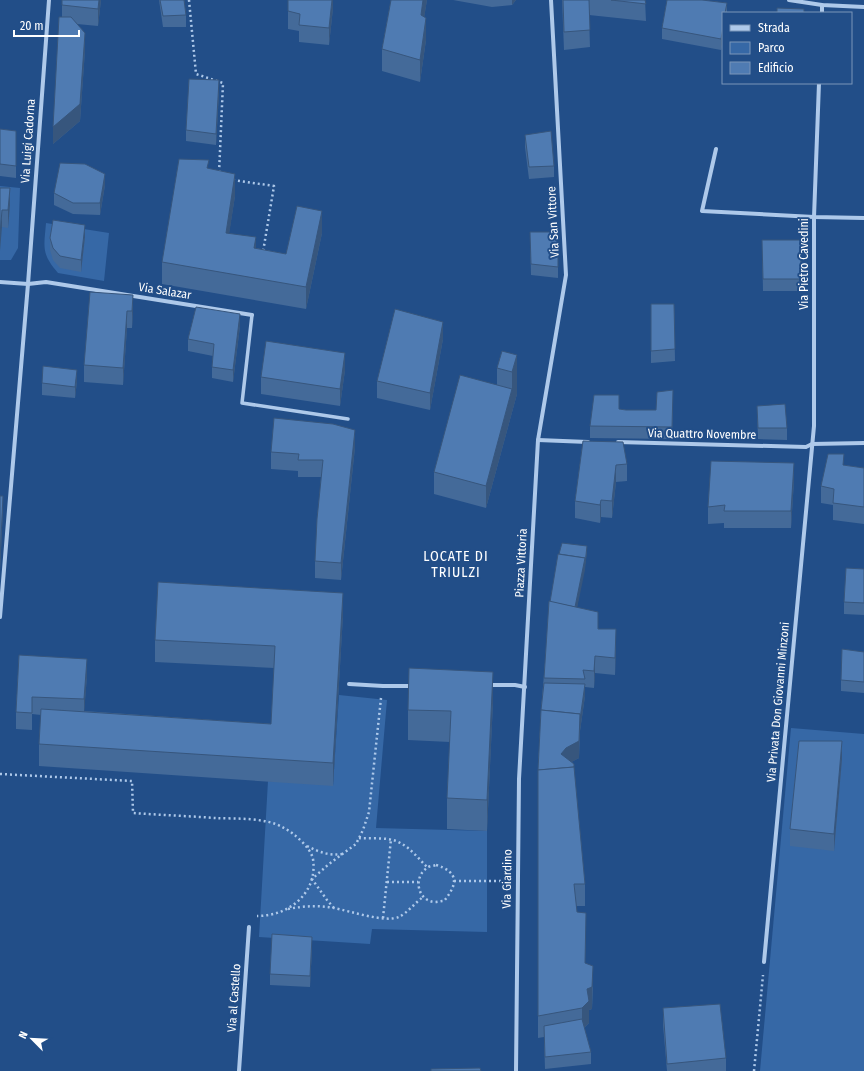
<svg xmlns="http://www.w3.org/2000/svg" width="864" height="1071" font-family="'Fira Sans Condensed',sans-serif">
<rect width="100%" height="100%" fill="#224e88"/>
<g fill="#3668a6">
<path d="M0,186L20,188L18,248L11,260H0Z"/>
<path d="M46,223L109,233L104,281L58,273C41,253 44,248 46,223Z"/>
<path d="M339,695L387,700L376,828L487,831V932L372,929L370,944L259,937L268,781L333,785Z"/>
<path d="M791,728L864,734V1071H760Z"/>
</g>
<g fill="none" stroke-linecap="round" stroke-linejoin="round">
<g stroke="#aec9ea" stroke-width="2.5" stroke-dasharray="2 3" stroke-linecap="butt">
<path d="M189,0L196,74L223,83L219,174"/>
<path d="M233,180L274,186L263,252"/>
<path d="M0,774L132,781L133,813C160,815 188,816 215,818C236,819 266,817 284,828C294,833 311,848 313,859C318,893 289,916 257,916"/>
<path d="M359,838C371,839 385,837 396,841C409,846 418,858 427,867"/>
<path d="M307,846C319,852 329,856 342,854"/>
<path d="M436,865C459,872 458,884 444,901C441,901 438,902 435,902C417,901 413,877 427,868C429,866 433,866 436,865Z"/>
<path d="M454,881H506"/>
<path d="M387,882H418"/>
<path d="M334,908L327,900L312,879L329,864L356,844L363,830L369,812L381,698"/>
<path d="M288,909C304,906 318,905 334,908C350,911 385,923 399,917C407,913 415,903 423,897"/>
<path d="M383,918L391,839"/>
<path d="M754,1071L763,975"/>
</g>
<path stroke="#aec9ea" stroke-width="3.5" d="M252,315L242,403L348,419"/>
<g stroke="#aec9ea" stroke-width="4">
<path d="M789,0L822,5L864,7"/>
<path d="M822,13V5"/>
<path d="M716,149L702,211L814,217L864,218"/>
<path d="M0,282L28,284L46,282L252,315"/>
<path d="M538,440L588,442"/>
<path d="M618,442L806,447L812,444L864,443"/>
<path d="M0,617L28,284L49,0"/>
<path d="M349,684L383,686H413"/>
<path d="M489,685H515L525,687"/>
<path d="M764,962L814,426V217L819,83"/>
<path d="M239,1071L249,927"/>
<path d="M516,1071L519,779L538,440L566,275L551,0"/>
</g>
</g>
<g fill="#446a99">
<path d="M101,0L98,26L77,24L85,50L80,121L53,144L62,17V5Z"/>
<path d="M159,0H184L186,15V27H163Z"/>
<path d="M333,0V8L329,45L299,42V31L288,29V11Z"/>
<path d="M391,0H427L424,17L426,40L420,82L382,71V49Z"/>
<path d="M453,0H516L512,5L492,7Z"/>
<path d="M562,0H645L646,21L589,15L590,47L564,50Z"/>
<path d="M667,0H702L727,3V13H723V39L721,50L662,39V28Z"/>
<path d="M219,92L216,145L186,141V130Z"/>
<path d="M0,129L16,131V178L0,176Z"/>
<path d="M525,135L554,166V177L529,179L525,147Z"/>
<path d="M209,169L235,196L229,233L256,248L286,254L322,233L306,309L162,284V262Z"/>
<path d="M105,185L100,215L73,214L54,205V193Z"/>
<path d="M0,188L10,205L8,228L2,227Z"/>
<path d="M530,232H558V278L531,275Z"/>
<path d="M85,237L81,272L60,268L53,260L50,250V238Z"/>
<path d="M762,240L802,252L800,291H763Z"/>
<path d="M133,295V312L132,328H127L123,385L84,382V365Z"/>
<path d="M651,304H674L675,361L651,363Z"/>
<path d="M240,326L233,382L212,378V367L213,356L188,351V339Z"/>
<path d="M443,339L430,410L377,398V381Z"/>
<path d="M517,355V394L486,508L434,494V472L497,385V368Z"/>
<path d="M345,370L340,406L261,394V377Z"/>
<path d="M77,381L75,398L42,395V383Z"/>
<path d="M673,390L672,439L590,438V426L619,409L626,410H656Z"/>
<path d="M757,406L787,428V440L758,439Z"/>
<path d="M583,441L627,464V481L616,482L612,518L601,517L600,523L575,518V501Z"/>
<path d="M355,447L341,580L315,578V561L321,477H298V471L271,469V452Z"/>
<path d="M844,465L864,468V524L833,520V505L821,503V486Z"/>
<path d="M794,480L791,528H724V523L708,524V507Z"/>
<path d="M0,496L3,507L0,571Z"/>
<path d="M587,552L577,607L616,646L615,675L595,673L594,688L585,687V696L580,731L579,758L571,762L585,884V906H576L577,912L585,963L593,988L592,1009L589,1010V1023L584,1028L591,1052V1064L545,1069L544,1037L538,1038V770L541,710L550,602L559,554Z"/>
<path d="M864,569V615L844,614V602Z"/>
<path d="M343,615L333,786L39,766V744L41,715L32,714V730L16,729V712L19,655L87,676L84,711L271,724L274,668L155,662V640Z"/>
<path d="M864,652V693L841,691V680Z"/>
<path d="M493,702L487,831L447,829V798L450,742L408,740V710Z"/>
<path d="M842,759L834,851L790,846V829Z"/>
<path d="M312,948L310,987L270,985V974Z"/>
<path d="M663,1008L726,1058V1071H667L663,1025Z"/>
</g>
<g fill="#37567d">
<path d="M99,0H101L98,26V9Z"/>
<path d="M332,0H333V8L329,45V28Z"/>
<path d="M423,0H427L421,37V15Z"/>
<path d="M512,0H516L512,5Z"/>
<path d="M426,18V40L420,82V60Z"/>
<path d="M723,28V39L721,50V39Z"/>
<path d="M85,33V50L80,121L53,144V127Z"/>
<path d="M219,80V92L216,145V134Z"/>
<path d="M105,174V185L100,215V203Z"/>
<path d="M235,174V196L226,255V233Z"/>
<path d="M10,188V205L8,228V210Z"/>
<path d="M2,210V227L0,251V234Z"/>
<path d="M322,211V233L306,309V287Z"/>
<path d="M85,225V237L81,272V260Z"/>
<path d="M256,237V259L254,248Z"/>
<path d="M802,240V252L800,291V279Z"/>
<path d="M133,295V312L132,328V311Z"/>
<path d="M127,311V328L123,385V368Z"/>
<path d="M240,314V326L233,382V370Z"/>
<path d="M443,322V339L430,410V393Z"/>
<path d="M345,353V370L340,406V389Z"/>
<path d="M517,355V394L486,508V486L512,389V372Z"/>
<path d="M77,370V381L75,398V387Z"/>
<path d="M355,430V447L341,580V563Z"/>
<path d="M794,463V480L791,528V511Z"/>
<path d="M616,465V482L612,518V501Z"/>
<path d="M3,496V507L0,571V559Z"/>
<path d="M601,500V517L600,523V505Z"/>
<path d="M587,546V552L585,570L574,623V612Z"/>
<path d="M343,593V615L333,786V763Z"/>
<path d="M616,629V646L615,675V658Z"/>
<path d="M595,656V673L594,688V671Z"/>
<path d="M87,659V676L84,716V699Z"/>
<path d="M493,672V702L487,831V800Z"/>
<path d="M585,684V696L580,731V719Z"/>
<path d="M580,714L579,758L566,765L561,754Z"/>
<path d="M842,741V759L834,851V834Z"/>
<path d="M312,937V948L310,987V976Z"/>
<path d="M593,966L592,1009L589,1010V1023L582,1030V1008Z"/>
</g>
<g fill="#4f7bb2" stroke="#37567d">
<path d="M62,0H99L98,9L62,5Z"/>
<path d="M160,0H184L186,15L163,16Z"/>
<path d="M288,0H332L329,28L299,25L300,14L288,11Z"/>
<path d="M391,0H423L421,15L426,18L420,60L382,49Z"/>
<path d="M563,0H589L590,30L564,32Z"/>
<path d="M611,0H645L646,4Z"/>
<path d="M667,0H702L727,3L725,13H723V28L721,39L662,28Z"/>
<path d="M777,8L804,9V13H777Z"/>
<path d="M59,17H71L85,33L80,104L53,127Z"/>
<path d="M189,79L219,80L216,134L186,130Z"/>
<path d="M0,129L16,131V166L0,164Z"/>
<path d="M551,131L554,166L529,167L525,135Z"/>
<path d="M179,159L209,160L207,168L235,174L226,233L256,237L254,248L286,254L297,206L322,211L306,287L162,262Z"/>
<path d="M60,163L85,164L105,174L100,203H73L54,193Z"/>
<path d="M0,188H10L8,210H2L0,234Z"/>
<path d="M53,220L85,225L81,260L60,256L53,248L50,238Z"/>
<path d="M530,232H558V267L531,264Z"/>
<path d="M762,240H802L800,279H763Z"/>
<path d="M90,292L133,295L132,311H127L123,368L84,365Z"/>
<path d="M651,304H674L675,349L651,351Z"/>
<path d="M196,307L240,314L233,370L212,367L214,344L188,339Z"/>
<path d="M395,309L443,322L430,393L377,381Z"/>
<path d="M266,341L345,353L340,389L261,377Z"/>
<path d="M502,351L517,355L512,372L497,368Z"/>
<path d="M43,366L77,370L75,387L42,383Z"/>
<path d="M460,375L512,389L486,486L434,472Z"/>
<path d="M673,390L672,427L590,426L594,395H619V409L626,410H656L657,392Z"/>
<path d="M785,404L787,428H758L757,406Z"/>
<path d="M274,418L333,424L355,430L341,563L315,561L317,519L323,460H298L299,454L271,452Z"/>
<path d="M583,441L623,442L627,464L616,465L612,501L601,500L600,505L575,501Z"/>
<path d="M828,454H844L843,465L864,468V507L833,503L834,489L821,486Z"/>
<path d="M711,461L794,463L791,511H724L725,505L708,507Z"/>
<path d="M0,496H3L0,559Z"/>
<path d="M562,543L587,546L585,564V558L559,554Z"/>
<path d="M558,554L585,558L575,607L550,602Z"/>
<path d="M846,568L864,569V603L844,602Z"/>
<path d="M158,582L343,593L333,763L39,744L41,709L271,724L275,646L155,640Z"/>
<path d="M549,601L598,612V629H616L615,658L595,656L594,671L583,670L585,679L544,678Z"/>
<path d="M842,649L864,652V682L841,680Z"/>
<path d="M19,655L87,659L84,699L32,697V713L16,712Z"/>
<path d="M409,668L493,672L487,800L447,798L451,711L408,710Z"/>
<path d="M544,683L585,684L580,719V714L541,710Z"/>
<path d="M541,710L580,714L579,741L566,748L561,754L574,764V767L538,770Z"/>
<path d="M799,741H842L834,834L790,829Z"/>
<path d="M574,767L585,884H574L577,912L586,913L585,963L593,966L592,987L587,989L589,1001L582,1008L538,1016V770Z"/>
<path d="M272,934L312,937L310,976L270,974Z"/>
<path d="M720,1004L726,1058L667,1064L663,1008Z"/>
<path d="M582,1019L591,1052L545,1057L544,1026Z"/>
<path d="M480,1068L481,1071H431V1069Z"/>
</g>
<g text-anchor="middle" stroke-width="4" stroke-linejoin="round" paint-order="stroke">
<g font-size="12" fill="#fff" stroke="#224e88">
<text transform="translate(28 141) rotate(-86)" y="4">Via Luigi Cadorna</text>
<text transform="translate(553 222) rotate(-93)" y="4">Via San Vittore</text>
<text transform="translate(804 264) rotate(-90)" y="4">Via Pietro Cavedini</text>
<text transform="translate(165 291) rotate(9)" y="4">Via Salazar</text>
<text transform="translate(702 434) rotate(1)" y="4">Via Quattro Novembre</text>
<text transform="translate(521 563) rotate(-87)" y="4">Piazza Vittoria</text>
<text transform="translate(778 702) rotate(-85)" y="4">Via Privata Don Giovanni Minzoni</text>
<text transform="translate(507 879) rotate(-89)" y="4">Via Giardino</text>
<text transform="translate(234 998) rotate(-86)" y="4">Via al Castello</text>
</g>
<g font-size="14" letter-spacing="1" fill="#fff" stroke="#224e88">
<text x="456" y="561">LOCATE DI<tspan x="456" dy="16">TRIULZI</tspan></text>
</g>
</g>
<rect x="722" y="12" width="130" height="72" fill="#224e88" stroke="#7a95b8"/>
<rect x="730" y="25" width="20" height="6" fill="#aec9ea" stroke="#7a95b8"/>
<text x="758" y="32" font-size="12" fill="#ffffff">Strada</text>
<rect x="730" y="42" width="20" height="12" fill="#3668a6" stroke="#7a95b8"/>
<text x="758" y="52" font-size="12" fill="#ffffff">Parco</text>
<rect x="730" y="62" width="20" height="12" fill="#4f7bb2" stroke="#7a95b8"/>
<text x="758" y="72" font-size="12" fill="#ffffff">Edificio</text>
<g transform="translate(32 1039) rotate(294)" stroke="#224e88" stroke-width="3" paint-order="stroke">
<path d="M0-3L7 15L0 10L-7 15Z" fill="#ffffff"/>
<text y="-6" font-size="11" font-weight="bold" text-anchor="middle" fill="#ffffff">N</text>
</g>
<path d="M14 30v6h65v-6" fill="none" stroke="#ffffff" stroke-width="2"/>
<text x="20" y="30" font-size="12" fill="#ffffff" stroke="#224e88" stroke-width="3" paint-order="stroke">20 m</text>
</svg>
